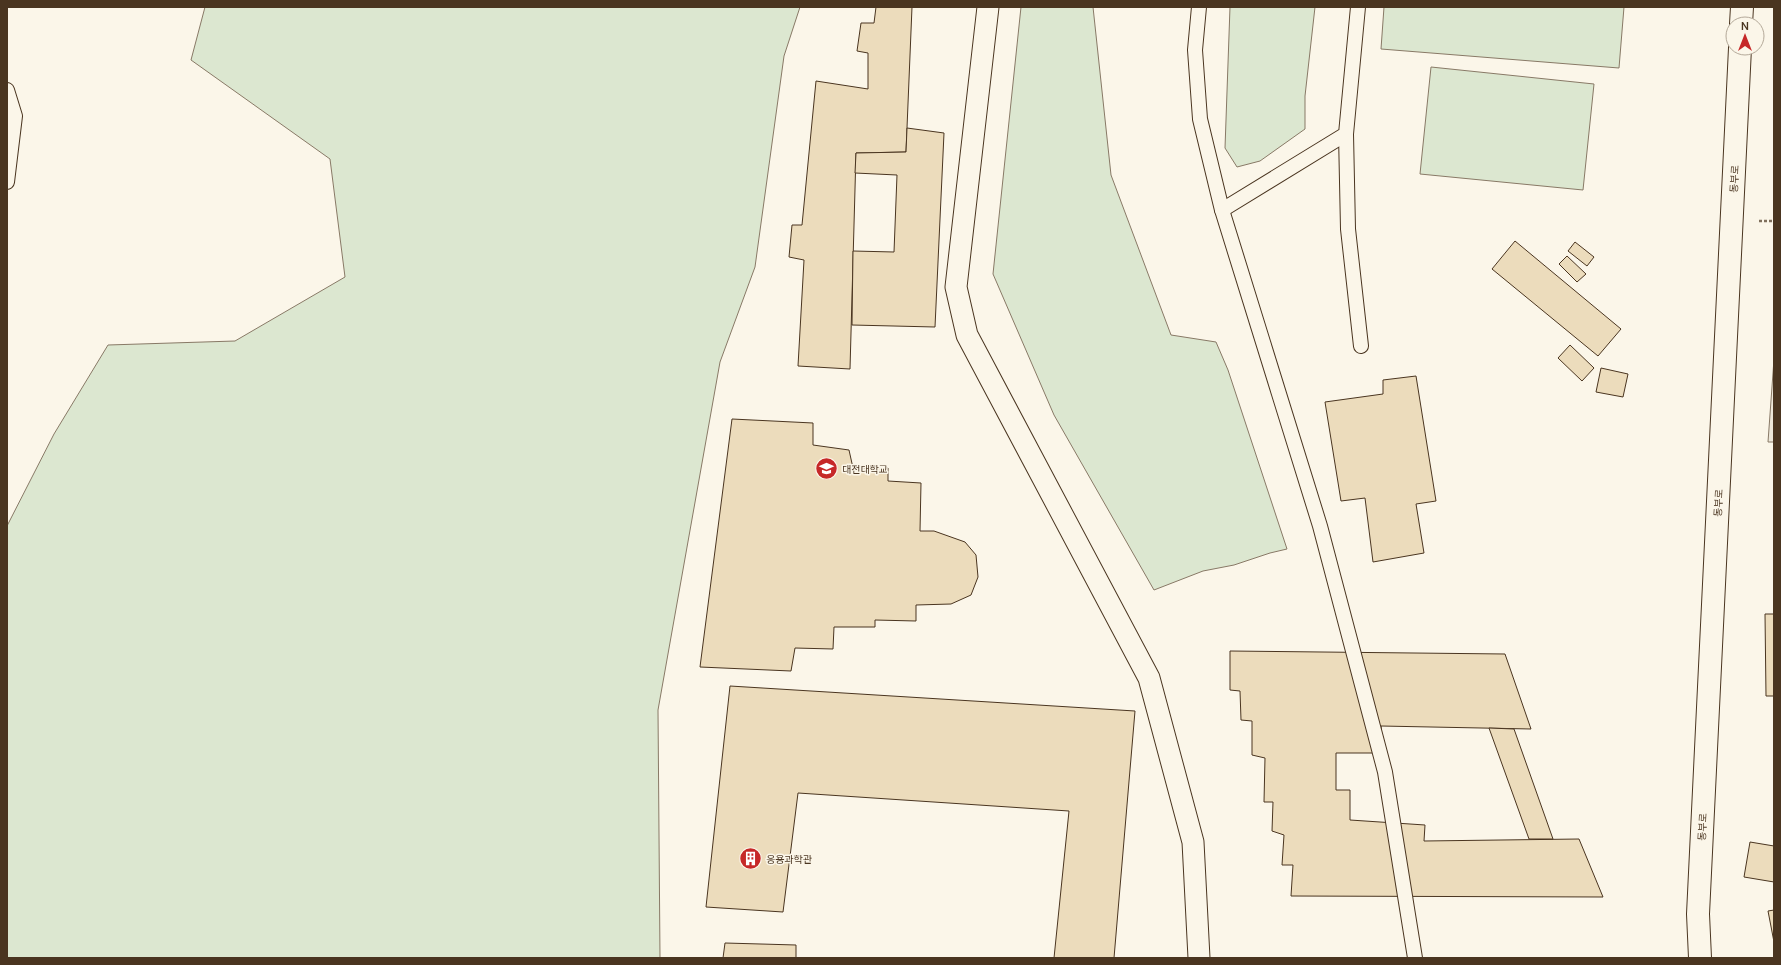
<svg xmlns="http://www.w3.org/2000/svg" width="1781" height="965" font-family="Manrope,'Noto Sans KR',sans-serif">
<rect width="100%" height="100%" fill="#fbf6e9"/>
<g fill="#dce7d0" stroke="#887966">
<path d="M205,7H800L784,56L755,267L720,362L658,710L660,958H7V526L54,434L108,345L235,341L345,277L330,159L191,60Z"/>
<path d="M1021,7H1093L1111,175L1171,335L1216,342L1228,370L1287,549L1270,553L1234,565L1203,571L1154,590L1054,415L993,274Z"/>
<path d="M1230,7H1315L1305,96V129L1260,161L1237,167L1225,148Z"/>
<path d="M1384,7H1624L1619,68L1381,49Z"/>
<path d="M1431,67L1594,84L1583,190L1420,174Z"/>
</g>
<path fill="#ede7d9" stroke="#887966" d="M1774,359V442H1768Z"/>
<g fill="#ecdcbc" stroke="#4a3520">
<path d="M876,7H912L906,152L856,153L850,369L798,366L804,260L789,257L792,225H802L816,81L868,89V53L857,51L861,23H874Z"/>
<path d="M907,128L944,133L935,327L852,325L853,251L894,252L897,175L855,173L856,153L906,152Z"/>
<path d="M1515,241L1621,329L1598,356L1492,269Z"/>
<path d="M1575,242L1594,257L1587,266L1568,251Z"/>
<path d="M1567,256L1586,274L1577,282L1559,264Z"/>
<path d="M1570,345L1594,368L1582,381L1558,358Z"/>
<path d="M1601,368L1628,374L1623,397L1596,392Z"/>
<path d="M1416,376L1436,501L1416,504L1424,553L1373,562L1365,498L1341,501L1325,402L1383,394V380Z"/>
<path d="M732,419L813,423V445L849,450L853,468H888V481L921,483L920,531H934L965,542L976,555L978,577L971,595L951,604L916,605V621L875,620V627H834L833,649L795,648L791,671L700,667Z"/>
<path d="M1765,614H1774V696H1766Z"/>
<path d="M1230,651L1505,654L1531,729L1381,726L1383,753H1336V790H1350V820L1425,825L1424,841L1579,839L1603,897L1291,896L1293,865H1282L1284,835L1272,831L1273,802H1264L1265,758L1252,755V721L1241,720L1240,691L1230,690Z"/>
<path d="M730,686L1135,711L1114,958H1054L1069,811L798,793L783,912L706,907Z"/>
<path d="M1489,728L1514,729L1553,839H1529Z"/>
<path d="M1750,842L1774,846V882L1744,877Z"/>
<path d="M1774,910V942L1768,911Z"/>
<path d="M725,943L796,945V958H723Z"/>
</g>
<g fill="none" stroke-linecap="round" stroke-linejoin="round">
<defs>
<g id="service">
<path d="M1199,7L1195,50L1200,119L1222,210L1320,526L1385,772L1415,958"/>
<path d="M7,90L15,116L7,182"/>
<path d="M1346,134L1348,229L1361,346"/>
<path d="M1222,210L1346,134L1358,7"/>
</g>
<path id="pedestrian" d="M988,7L956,287L967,335L1149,678L1193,842L1199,958"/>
<g id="secondary">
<path d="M1741,24L1742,7"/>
<path d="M1700,958L1698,914L1740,48"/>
</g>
</defs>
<use href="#service" stroke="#4a3520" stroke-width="16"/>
<use href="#pedestrian" stroke="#4a3520" stroke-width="23"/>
<use href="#secondary" stroke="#4a3520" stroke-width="24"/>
<path stroke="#7f6f5c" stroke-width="2.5" stroke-dasharray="3 2" stroke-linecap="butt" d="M1759,221H1774"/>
<use href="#service" stroke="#fbf6e9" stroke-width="14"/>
<use href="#pedestrian" stroke="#fbf6e9" stroke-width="21"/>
<use href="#secondary" stroke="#fbf6e9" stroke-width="22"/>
</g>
<defs>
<symbol id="university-disc" viewBox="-11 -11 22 22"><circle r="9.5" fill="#c62828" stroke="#fbf6e9"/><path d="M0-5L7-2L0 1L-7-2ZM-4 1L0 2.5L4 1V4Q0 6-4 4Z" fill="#fff"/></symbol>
<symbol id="building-disc" viewBox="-11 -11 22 22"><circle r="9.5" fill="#c62828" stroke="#fbf6e9"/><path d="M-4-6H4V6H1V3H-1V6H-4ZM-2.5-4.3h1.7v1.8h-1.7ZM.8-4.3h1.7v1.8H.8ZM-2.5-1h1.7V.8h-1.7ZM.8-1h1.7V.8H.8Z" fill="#fff"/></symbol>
</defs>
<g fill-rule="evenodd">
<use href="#university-disc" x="814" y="456" width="25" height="25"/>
<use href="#building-disc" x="738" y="846" width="25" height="25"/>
</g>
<g text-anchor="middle" stroke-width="3" stroke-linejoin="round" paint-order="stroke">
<g font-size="10" fill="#4a3520" stroke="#fbf6e9">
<text transform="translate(1734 179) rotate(-87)" y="4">동부로</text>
<text transform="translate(1718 503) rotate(-87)" y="4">동부로</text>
<text transform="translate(1702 827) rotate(-87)" y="4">동부로</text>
</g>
<g font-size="10" fill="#4a3520" stroke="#fbf6e9" text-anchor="start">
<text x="842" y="473">대전대학교</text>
<text x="766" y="863">응용과학관</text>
</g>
</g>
<rect width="1781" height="965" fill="none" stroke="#4a3520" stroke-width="16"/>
<g transform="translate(1745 36)"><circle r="19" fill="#fbf6e9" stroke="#b4a999"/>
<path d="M0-3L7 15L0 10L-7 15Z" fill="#c62828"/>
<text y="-6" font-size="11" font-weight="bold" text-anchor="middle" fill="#4a3520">N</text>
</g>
</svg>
